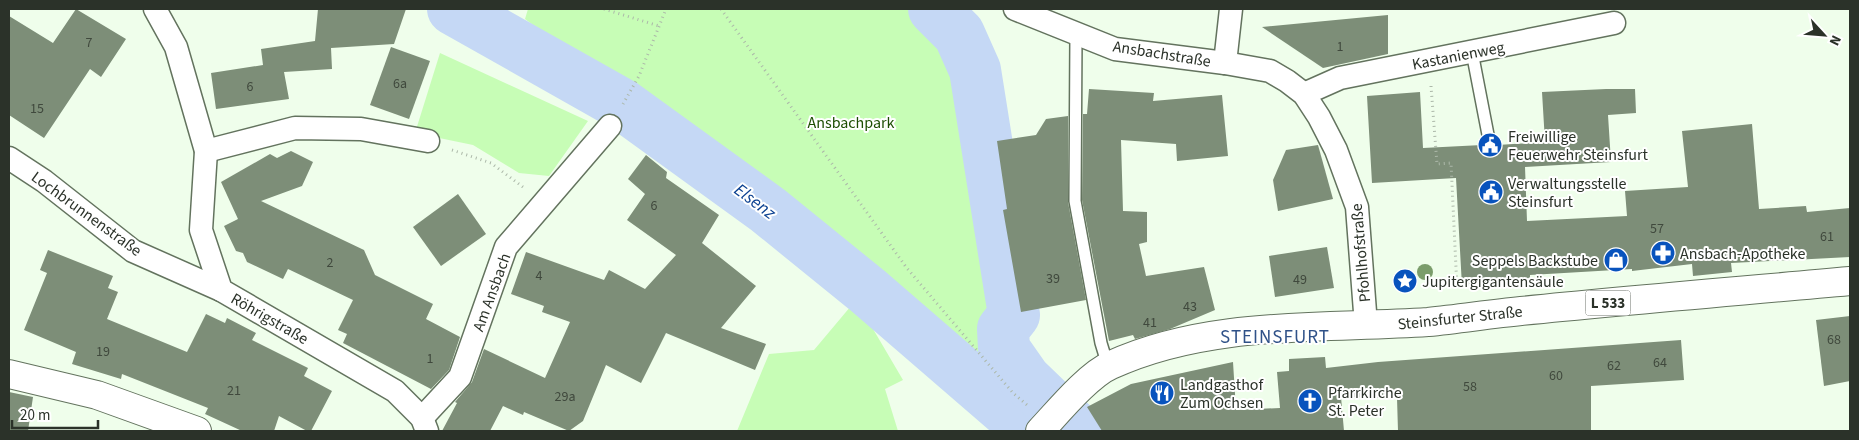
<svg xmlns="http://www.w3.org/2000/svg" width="1859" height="440" font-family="'Source Sans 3',sans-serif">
<rect width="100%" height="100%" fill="#effeeb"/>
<g fill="#c7fdb6">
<path d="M528,9H924L955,40L999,361L992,386L857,269L525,19Z"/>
<path d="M440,53L588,121L549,176L519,173L473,145L415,133Z"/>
<path d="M856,300L903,380L885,389L898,431H737L769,354L814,350Z"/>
</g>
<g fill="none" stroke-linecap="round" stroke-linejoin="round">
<g stroke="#c5d8f5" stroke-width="52">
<path d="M453,9L623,105L768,210L868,291L1030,431"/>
<path d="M934,9L959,34L975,70L1014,315L1003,329L1004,349L1025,379L1079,431"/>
</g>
</g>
<g fill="#7d8e78">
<path d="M76,9L126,39L101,77L90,69L44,138L9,115V16L53,43Z"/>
<path d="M318,9H406L394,44L331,48L332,69L284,72L289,99L216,109L211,73L263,65L261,49L315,41Z"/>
<path d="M1388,15V54L1323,68L1262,27Z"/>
<path d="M391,47L430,61L409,119L370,105Z"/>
<path d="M1089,89L1154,93L1153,101L1222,95L1228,156L1177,161L1176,144L1121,140L1123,211L1147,212V242L1139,244L1146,276L1204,267L1215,310L1170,329L1135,339L1133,335L1109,341L1082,200L1083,114H1087Z"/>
<path d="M1606,89H1635L1636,113L1608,115L1611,162L1525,167L1527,221L1627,216L1625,191L1688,187L1682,131L1752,124L1759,209L1806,206L1807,212L1850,208V257L1731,263L1732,272L1693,276L1692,264L1632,271V269L1530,275V282L1462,286L1456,178L1372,183L1367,96L1420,92L1423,148L1482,145L1485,150L1491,152L1495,150L1497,145L1545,142L1542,92Z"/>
<path d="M1068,116V202L1086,300L1021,312L1003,210L1007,209L997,141L1036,135L1046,119Z"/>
<path d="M1318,145L1333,199L1278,211L1273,180L1286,150Z"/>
<path d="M291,151L313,162L302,186L261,201L364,250L375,275L433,304L426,319L460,337L449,370L431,389L343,343L347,334L338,330L353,300L288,269L283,279L247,262L243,253L236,251L224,226L238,219L221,182L270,154L277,158Z"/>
<path d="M646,155L667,172L666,178L719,215L702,243L756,286L721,328L766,344L755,370L666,333L641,383L606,365L583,421L569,431L524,412L523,415L503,406L490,431H442L457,403L455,402L472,382L484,349L545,378L570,322L542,312L544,306L511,294L526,252L604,280L609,270L645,289L676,255L627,220L645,194L628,179Z"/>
<path d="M458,194L486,234L441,266L413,227Z"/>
<path d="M1327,247L1334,288L1275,297L1269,256Z"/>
<path d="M48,250L113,276L108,288L118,292L107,319L187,352L206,314L225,323L227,318L256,333L252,340L308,368L304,376L332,391L311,431H307L279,416L274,431H242L205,414L208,408L122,374L121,379L72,364L76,352L24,330L47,273L40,270Z"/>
<path d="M1850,316V381L1824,386L1816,320Z"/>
<path d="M1681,340L1684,380L1591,386V431H1398L1397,398L1341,397L1344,431H1102L1087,407L1131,384L1233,362L1236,410L1280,408L1277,372L1289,371V359L1325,357L1326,368L1378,362Z"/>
<path d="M9,392L33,397L28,431H9Z"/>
</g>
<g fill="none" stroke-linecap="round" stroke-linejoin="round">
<defs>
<g id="lane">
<path d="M1076,34L1075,201L1101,343L1108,366"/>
<path d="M1472,52L1490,145"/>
</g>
<g id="street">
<path d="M155,9L176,47L206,151L201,230L221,290L395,391L422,418L427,431"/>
<path d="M1015,9L1115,49L1225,63L1270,71L1287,81L1304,94L1319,117L1336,150L1357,207L1366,325"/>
<path d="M1225,63L1231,9"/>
<path d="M1304,94L1340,78L1614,23"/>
<path d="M206,151L295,128L361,129L428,141"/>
<path d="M9,158L44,181L133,251L221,290"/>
<path d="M422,418L460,377L506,247L610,126"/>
</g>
<g id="primary">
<path d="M9,374L97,395L197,431"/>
<path d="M1040,431C1057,413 1088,375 1111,365C1209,320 1323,329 1428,322C1459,319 1490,314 1521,311C1630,300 1740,291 1850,281"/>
</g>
</defs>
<use href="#lane" stroke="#63735e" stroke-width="14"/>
<use href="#street" stroke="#63735e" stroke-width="25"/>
<use href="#primary" stroke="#63735e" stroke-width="30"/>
<g stroke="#acb8a9" stroke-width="3" stroke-dasharray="1 4" stroke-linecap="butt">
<path d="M604,9L659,26"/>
<path d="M721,9L906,267L1013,393L1027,405"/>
<path d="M1431,86L1437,164L1451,163L1457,289"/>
<path d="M623,104L639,76L666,9"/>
<path d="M452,150L491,163L523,187"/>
</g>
<use href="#lane" stroke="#fff" stroke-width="11"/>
<use href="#street" stroke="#fff" stroke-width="22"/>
<use href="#primary" stroke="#fff" stroke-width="28"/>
</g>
<circle fill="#7b9d6b" cx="1425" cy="272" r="8"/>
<defs>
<symbol id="civic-disc" viewBox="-11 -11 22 22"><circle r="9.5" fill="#0853bd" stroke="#fff"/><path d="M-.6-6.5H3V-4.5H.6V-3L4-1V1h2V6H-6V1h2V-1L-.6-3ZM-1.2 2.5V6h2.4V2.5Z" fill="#fff"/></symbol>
<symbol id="pharmacy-disc" viewBox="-11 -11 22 22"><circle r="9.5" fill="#0853bd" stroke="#fff"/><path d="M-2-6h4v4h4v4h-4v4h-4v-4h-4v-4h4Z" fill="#fff"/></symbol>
<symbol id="shop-disc" viewBox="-11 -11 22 22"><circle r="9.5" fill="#0853bd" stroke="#fff"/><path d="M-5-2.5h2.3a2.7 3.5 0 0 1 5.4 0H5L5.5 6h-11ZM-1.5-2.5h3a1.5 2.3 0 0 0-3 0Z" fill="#fff"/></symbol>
<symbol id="sight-disc" viewBox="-11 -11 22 22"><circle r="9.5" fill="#0853bd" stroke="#fff"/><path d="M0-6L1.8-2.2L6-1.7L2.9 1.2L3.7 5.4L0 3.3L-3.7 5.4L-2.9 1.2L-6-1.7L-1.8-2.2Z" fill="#fff"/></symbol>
<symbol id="restaurant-disc" viewBox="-11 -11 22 22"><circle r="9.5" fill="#0853bd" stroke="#fff"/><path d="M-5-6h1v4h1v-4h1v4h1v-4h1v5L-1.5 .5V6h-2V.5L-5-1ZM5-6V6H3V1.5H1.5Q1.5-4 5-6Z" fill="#fff"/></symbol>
<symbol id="church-disc" viewBox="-11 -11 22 22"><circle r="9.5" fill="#0853bd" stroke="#fff"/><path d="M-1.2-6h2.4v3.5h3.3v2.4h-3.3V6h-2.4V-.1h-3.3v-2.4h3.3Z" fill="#fff"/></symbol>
</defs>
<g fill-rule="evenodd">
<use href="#civic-disc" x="1476" y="131" width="28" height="28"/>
<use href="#civic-disc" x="1477" y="178" width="28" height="28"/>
<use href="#pharmacy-disc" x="1649" y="239" width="28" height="28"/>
<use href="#shop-disc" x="1602" y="246" width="28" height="28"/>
<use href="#sight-disc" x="1391" y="267" width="28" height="28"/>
<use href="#restaurant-disc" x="1148" y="379" width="28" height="28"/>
<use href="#church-disc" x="1296" y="387" width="28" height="28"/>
</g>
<g text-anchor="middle" stroke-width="4" stroke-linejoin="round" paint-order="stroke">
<g font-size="14" fill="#40493d">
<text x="89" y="47">7</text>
<text x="1340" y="51">1</text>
<text x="400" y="88">6a</text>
<text x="250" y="91">6</text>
<text x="37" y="113">15</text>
<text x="654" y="210">6</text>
<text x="1657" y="233">57</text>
<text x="1827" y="241">61</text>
<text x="330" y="267">2</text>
<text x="539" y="280">4</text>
<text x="1053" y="283">39</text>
<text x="1300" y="284">49</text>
<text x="1190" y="311">43</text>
<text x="1150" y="327">41</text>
<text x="1834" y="344">68</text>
<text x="103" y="356">19</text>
<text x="430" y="363">1</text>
<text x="1660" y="367">64</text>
<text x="1614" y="370">62</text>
<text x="1556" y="380">60</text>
<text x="1470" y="391">58</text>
<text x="234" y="395">21</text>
<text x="565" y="401">29a</text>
</g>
<rect fill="#fff" stroke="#6b7069" stroke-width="1" x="1585.5" y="290.5" width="45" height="25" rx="4"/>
<g font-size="15" font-weight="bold" fill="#2b3229">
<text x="1608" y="308">L 533</text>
</g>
<g font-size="16" fill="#2b3229" stroke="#fff">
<text transform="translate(1162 53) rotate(9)" y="6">Ansbachstraße</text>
<text transform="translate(1458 55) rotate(-11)" y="6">Kastanienweg</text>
<text transform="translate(87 213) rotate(36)" y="6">Lochbrunnenstraße</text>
<text transform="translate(1360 253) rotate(-95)" y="6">Pfohlhofstraße</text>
<text transform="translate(491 292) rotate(-70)" y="6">Am Ansbach</text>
<text transform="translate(1460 317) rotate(-6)" y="6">Steinsfurter Straße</text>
<text transform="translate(270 318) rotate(30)" y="6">Röhrigstraße</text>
</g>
<g font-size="16" fill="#1c4e02" stroke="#fff">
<text x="851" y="128">Ansbachpark</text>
</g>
<g font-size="16" fill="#2b3229" stroke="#fff" text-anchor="start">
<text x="1508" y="142">Freiwillige<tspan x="1508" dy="18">Feuerwehr Steinsfurt</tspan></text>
<text x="1508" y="189">Verwaltungsstelle<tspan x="1508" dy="18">Steinsfurt</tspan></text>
<text x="1680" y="259">Ansbach-Apotheke</text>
<text x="1598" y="266" text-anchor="end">Seppels Backstube</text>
<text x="1422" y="287">Jupitergigantensäule</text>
<text x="1180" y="390">Landgasthof<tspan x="1180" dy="18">Zum Ochsen</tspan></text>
<text x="1328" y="398">Pfarrkirche<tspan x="1328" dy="18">St. Peter</tspan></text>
</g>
<g font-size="18" font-style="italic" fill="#0c4191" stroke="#fff">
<text transform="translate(755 201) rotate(37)" y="6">Elsenz</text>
</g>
<g font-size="19" letter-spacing="1" fill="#2f5188" stroke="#fff">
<text x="1275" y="343">STEINSFURT</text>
</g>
</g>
<rect width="1859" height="440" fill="none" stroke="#2b3229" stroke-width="20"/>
<g transform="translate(1824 35) rotate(116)" stroke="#ffffff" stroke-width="4" paint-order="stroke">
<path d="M0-4L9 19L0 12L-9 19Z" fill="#2b3229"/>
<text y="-8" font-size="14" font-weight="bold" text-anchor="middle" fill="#2b3229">N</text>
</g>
<path d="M12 420v8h86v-8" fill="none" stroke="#2b3229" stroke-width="2.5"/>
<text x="20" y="420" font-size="15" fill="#2b3229" stroke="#ffffff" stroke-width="4" paint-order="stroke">20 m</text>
</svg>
